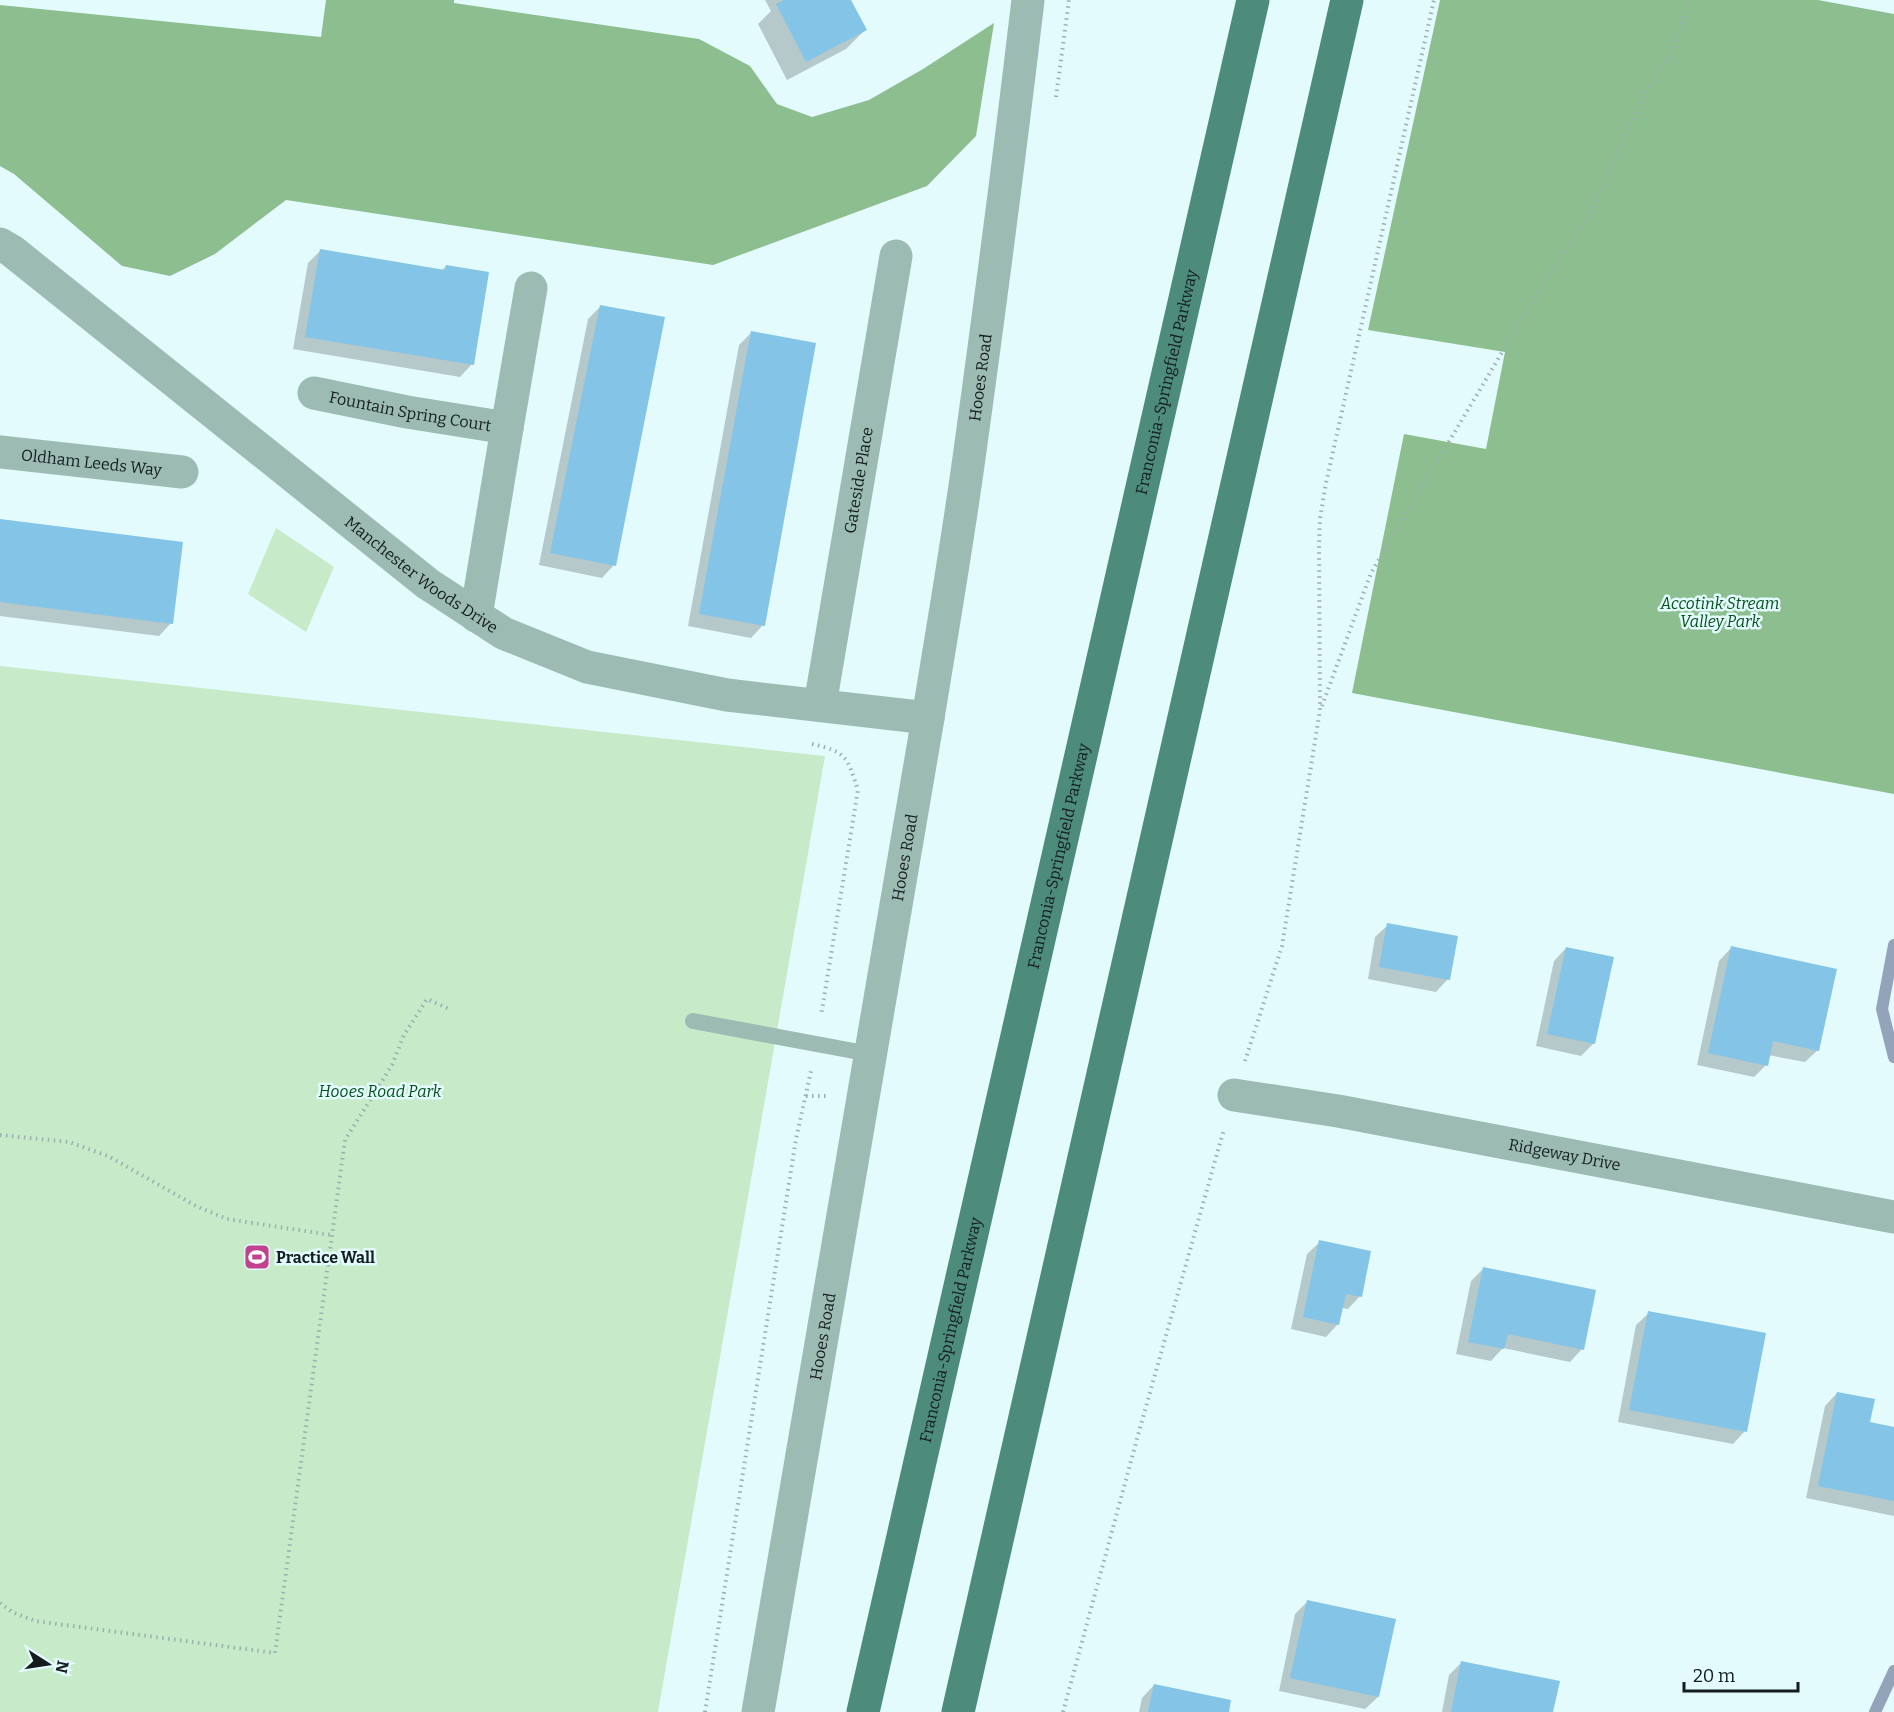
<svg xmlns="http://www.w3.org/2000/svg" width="1894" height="1712" font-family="Bitter,serif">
<rect width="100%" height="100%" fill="#e3fbfd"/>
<g fill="#c7ebc9">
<path d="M276,528L334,567L306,632L248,594Z"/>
<path d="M0,666L825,756L658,1712H0Z"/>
</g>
<g fill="#8dbe90">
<path d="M326,0H454V3L699,39L750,66L777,104L812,117L869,100L923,69L994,23L976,136L927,186L713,265L286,200L215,254L170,276L122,266L14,174L0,166V5L321,37Z"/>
<path d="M1440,0H1818L1894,14V794L1352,693L1404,434L1486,449L1505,352L1368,330Z"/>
</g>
<g fill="#0003">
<path d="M765,0H849L865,30L846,49L787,80L758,24L771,11Z"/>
<path d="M320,251L441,271L446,266L472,364L460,377L293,349L308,263Z"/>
<path d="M601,306L614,565L602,578L539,565L588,319Z"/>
<path d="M751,333L763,625L751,638L688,626L739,345Z"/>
<path d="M0,520L171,623L159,636L0,616Z"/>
<path d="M1388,925L1448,979L1436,992L1368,979L1375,937Z"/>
<path d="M1566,948L1594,1043L1581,1056L1536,1046L1554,961Z"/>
<path d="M1731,948L1818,1050L1805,1062L1768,1055L1766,1065L1754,1077L1697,1065L1719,961Z"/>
<path d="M1320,1242L1360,1296L1348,1309L1342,1308L1338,1324L1326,1337L1291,1329L1307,1254Z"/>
<path d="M1483,1269L1582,1349L1570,1362L1503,1348L1491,1361L1456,1354L1471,1281Z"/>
<path d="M1649,1313L1745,1431L1733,1444L1618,1422L1636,1325Z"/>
<path d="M1837,1393L1868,1423L1894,1428V1516L1806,1498L1825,1406Z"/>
<path d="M1307,1602L1378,1697L1365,1709L1279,1691L1295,1614Z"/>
<path d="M1462,1662L1552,1712H1442L1449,1675Z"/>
<path d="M1154,1685L1227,1712H1139L1142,1698Z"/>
</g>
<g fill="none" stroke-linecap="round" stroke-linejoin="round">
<g stroke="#93a3ba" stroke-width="12">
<path d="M1894,945L1882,1009L1894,1057"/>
<path d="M1875,1712L1894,1671"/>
</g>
</g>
<g fill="#83c4e7">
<path d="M784,0H851L867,30L806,62L776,4Z"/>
<path d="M320,249L445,270L446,265L489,272L474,365L305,337Z"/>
<path d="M600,305L665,317L616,566L550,553Z"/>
<path d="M751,331L816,343L765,626L699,614Z"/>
<path d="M0,519L183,542L173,624L0,602Z"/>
<path d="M1387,923L1458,936L1450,980L1379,967Z"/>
<path d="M1731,946L1837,969L1819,1051L1773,1041L1768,1066L1708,1053Z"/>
<path d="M1566,947L1614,957L1595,1044L1547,1034Z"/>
<path d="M1319,1240L1371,1251L1362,1297L1346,1294L1339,1325L1303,1317Z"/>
<path d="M1483,1267L1596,1290L1584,1350L1508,1334L1504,1349L1468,1342Z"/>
<path d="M1648,1311L1766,1333L1747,1432L1629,1410Z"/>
<path d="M1837,1392L1875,1399L1870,1422L1894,1427V1501L1818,1486Z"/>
<path d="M1307,1600L1396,1619L1379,1697L1290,1678Z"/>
<path d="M1461,1661L1560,1681L1553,1712H1451Z"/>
<path d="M1154,1684L1231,1700L1229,1712H1148Z"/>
</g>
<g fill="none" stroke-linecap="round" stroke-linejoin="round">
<g stroke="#9cafb0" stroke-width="4" stroke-dasharray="1.5 4.5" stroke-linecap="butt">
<path d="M1056,97L1069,0"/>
<path d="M1322,706L1371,573L1523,317L1589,216L1644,95L1675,48L1688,0"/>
<path d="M812,744C847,752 847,757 858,790L821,1016"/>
<path d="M1245,1061L1282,946L1320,710L1319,544L1320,518L1326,483L1434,0"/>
<path d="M806,1096H827"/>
<path d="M0,1135L69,1142L108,1156L196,1206L227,1219L331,1235"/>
<path d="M0,1603L12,1612L35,1621L275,1653L345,1140L392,1065L404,1035L427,999L449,1009"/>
<path d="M705,1712L796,1139L811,1071"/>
<path d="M1063,1712L1140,1428L1224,1129"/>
</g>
<path stroke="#9cbcb3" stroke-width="16" d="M693,1021L870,1054"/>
<g stroke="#9cbcb3" stroke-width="33">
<path id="s1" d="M0,244L12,251L428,584L503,633L587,667L727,695L928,718"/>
<path id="s2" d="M314,393L407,412L507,428L531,288"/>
<path id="s3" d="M0,452L182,472"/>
<path d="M476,616L507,428"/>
<path id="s4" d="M820,705L896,256"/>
<path id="s5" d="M1234,1095L1338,1111L1894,1217"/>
<path id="s6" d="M758,1712L928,718C942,632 957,545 969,458C990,306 1010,153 1028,0"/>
</g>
<g stroke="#4d8b7b" stroke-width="33">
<path id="s7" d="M863,1712L1253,0"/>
<path d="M958,1712L1347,0"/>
</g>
</g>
<defs>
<symbol id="stadium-square" viewBox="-11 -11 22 22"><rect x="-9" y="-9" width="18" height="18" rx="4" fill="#c1438f" stroke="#e3fbfd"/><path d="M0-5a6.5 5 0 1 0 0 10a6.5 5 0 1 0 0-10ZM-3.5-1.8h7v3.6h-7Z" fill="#fff"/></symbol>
</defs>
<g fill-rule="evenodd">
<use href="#stadium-square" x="242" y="1242" width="30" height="30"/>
</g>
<g text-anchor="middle" stroke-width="5" stroke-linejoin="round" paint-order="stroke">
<g font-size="16" fill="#141c1d" stroke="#e3fbfd">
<text dy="6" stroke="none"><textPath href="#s6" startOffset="1353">Hooes Road</textPath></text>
<text dy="6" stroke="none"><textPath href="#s7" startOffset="1364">Franconia-Springfield Parkway</textPath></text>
<text dy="6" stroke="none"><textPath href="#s2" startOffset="98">Fountain Spring Court</textPath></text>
<text dy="6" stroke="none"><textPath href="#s3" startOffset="92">Oldham Leeds Way</textPath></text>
<text dy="6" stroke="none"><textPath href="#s4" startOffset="228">Gateside Place</textPath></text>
<text dy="6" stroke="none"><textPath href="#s1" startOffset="536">Manchester Woods Drive</textPath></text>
<text dy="6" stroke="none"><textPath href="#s7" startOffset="878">Franconia-Springfield Parkway</textPath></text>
<text dy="6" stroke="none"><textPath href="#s6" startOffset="867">Hooes Road</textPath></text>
<text dy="6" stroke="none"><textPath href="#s5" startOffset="336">Ridgeway Drive</textPath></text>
<text dy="6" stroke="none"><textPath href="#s7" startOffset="392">Franconia-Springfield Parkway</textPath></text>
<text dy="6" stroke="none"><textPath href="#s6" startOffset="381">Hooes Road</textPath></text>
</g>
<g font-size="16" font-style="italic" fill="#035219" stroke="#e3fbfd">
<text x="1720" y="609">Accotink Stream<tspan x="1720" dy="18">Valley Park</tspan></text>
<text x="380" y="1097">Hooes Road Park</text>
</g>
<g font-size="16" font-weight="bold" fill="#141c1d" stroke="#e3fbfd" text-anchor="start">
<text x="276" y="1263">Practice Wall</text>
</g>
</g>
<g transform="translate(48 1664) rotate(102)" stroke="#e3fbfd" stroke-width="4.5" paint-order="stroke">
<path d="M0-4.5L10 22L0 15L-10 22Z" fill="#141c1d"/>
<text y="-9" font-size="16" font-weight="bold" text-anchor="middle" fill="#141c1d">N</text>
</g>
<path d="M1684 1682v9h114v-9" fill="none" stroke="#141c1d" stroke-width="3"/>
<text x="1693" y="1682" font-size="18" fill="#141c1d" stroke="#e3fbfd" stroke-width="4.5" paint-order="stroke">20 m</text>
</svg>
